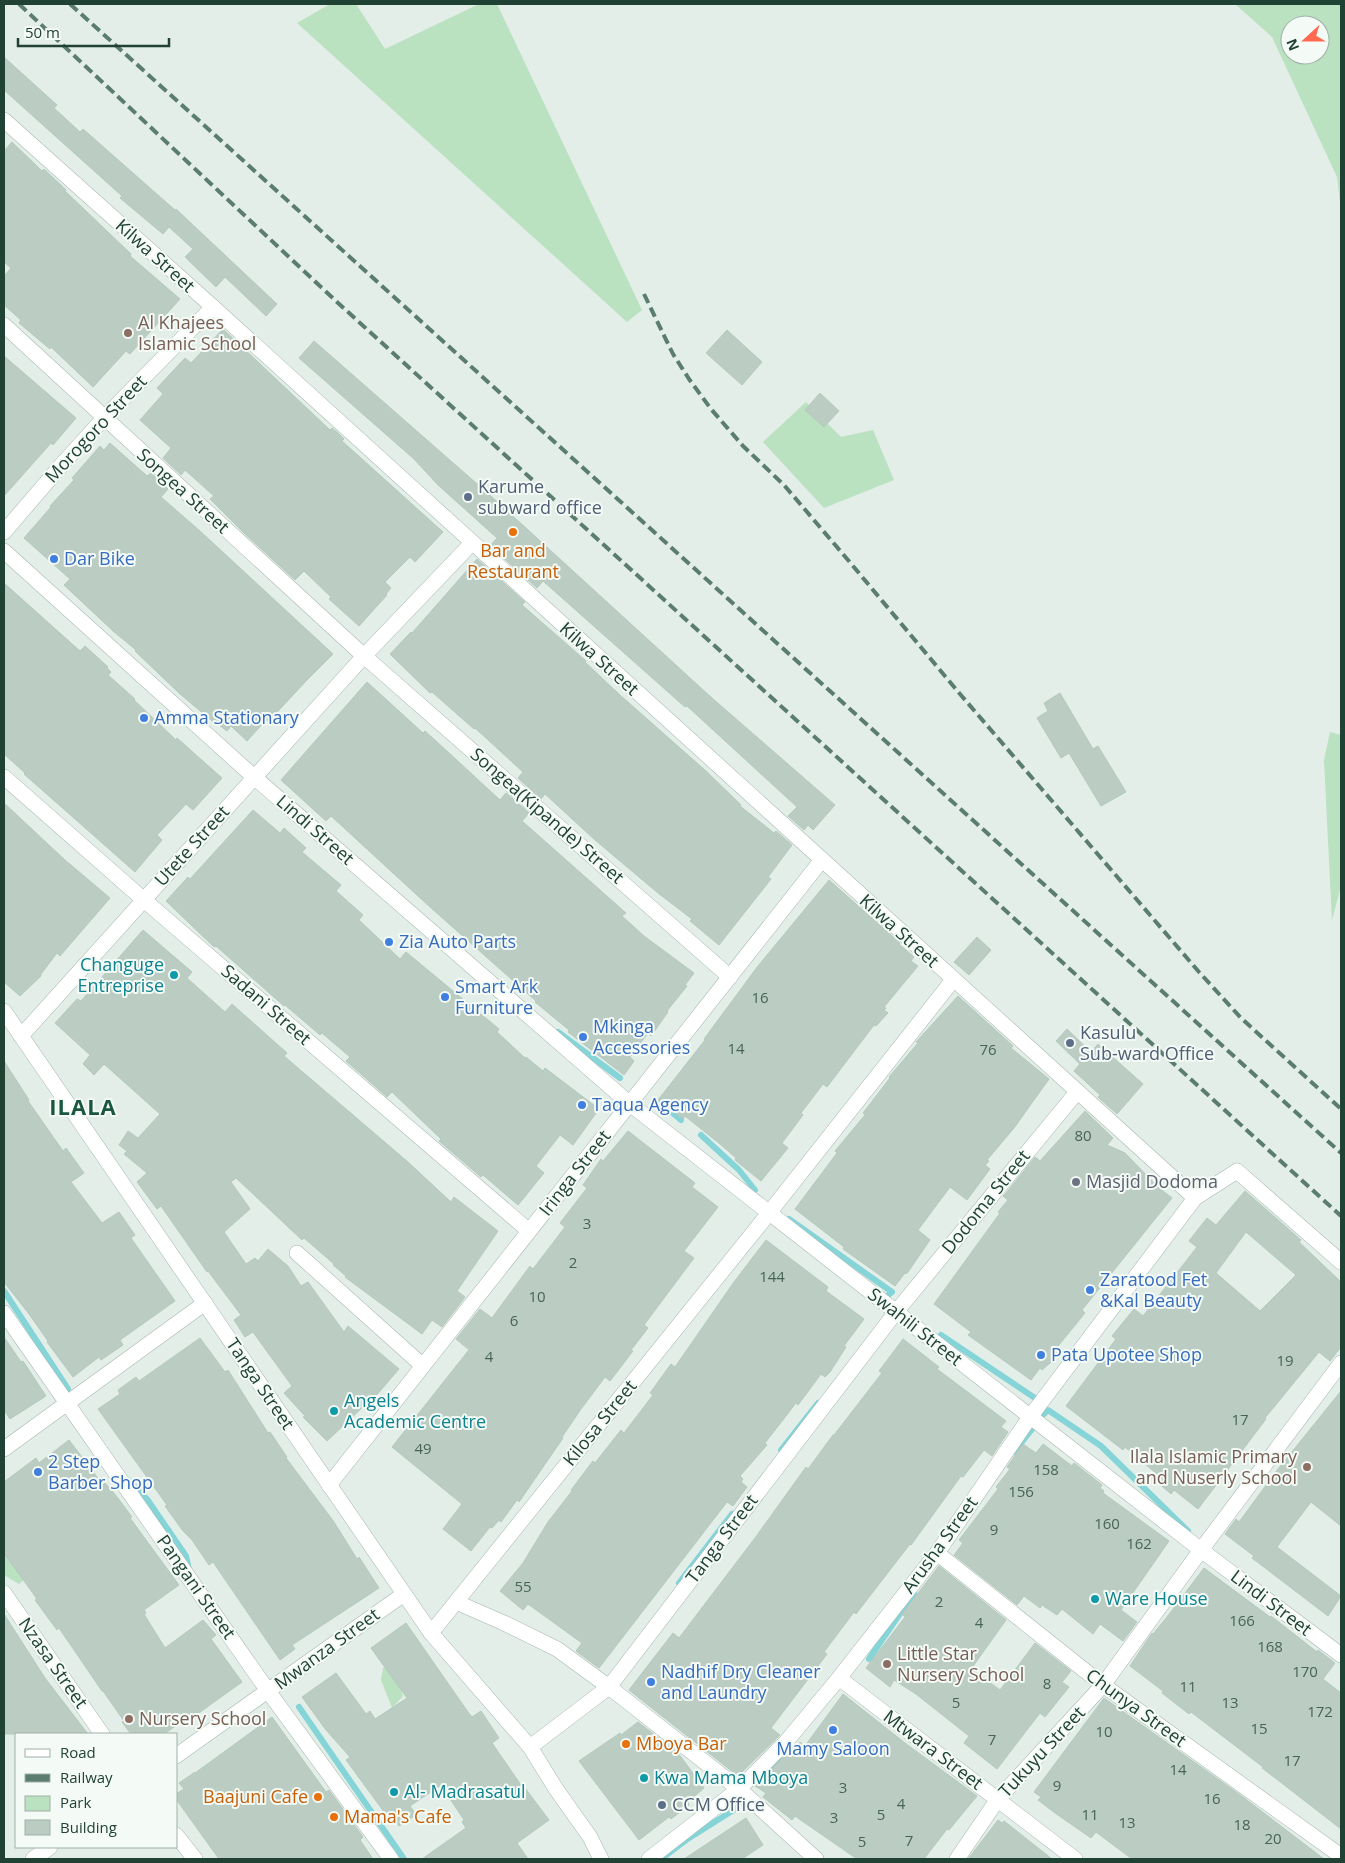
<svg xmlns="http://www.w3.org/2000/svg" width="1345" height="1863" font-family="'Open Sans',sans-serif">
<rect width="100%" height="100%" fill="#e3eee8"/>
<g fill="#bae1c0" fill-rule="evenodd">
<path d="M330,4H356L385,49L479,4H497L642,310L627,322L297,23Z"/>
<path d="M1235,4H1341V210L1337,177L1272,37ZM1290,25H1320V55H1290Z"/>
<path d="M806,402L841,437L873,430L894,480L824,508L763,442Z"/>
<path d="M1330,732L1341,735V886L1332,920L1324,760Z"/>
<path d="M4,1517L41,1566L19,1584L4,1575Z"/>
<path d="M393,1661L403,1696L392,1708L381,1680L383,1668Z"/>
</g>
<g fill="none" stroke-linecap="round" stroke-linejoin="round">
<g stroke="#85d4d8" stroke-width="6">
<path d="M558,1032L620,1078"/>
<path d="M661,1103L681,1120"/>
<path d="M701,1135L739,1170L755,1190"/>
<path d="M789,1219L892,1292L886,1297"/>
<path d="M4,1291L68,1389"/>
<path d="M941,1335L1035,1398"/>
<path d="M1044,1414L1048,1410L1101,1446L1188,1531"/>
<path d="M781,1450L818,1403"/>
<path d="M1014,1452L1037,1423"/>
<path d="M128,1480L147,1499L186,1556L189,1570"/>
<path d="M679,1583L732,1514"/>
<path d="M869,1659L914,1593"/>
<path d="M299,1707L404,1859"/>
<path d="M757,1784L779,1759"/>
<path d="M661,1859L686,1840L740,1806"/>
</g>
</g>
<g fill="#bbccc3" stroke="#b4c9be" fill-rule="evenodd">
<path d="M4,57L57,105L54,108L80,132L83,129L175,210L176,209L277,304L266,316L225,277L216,287L185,257L193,249L169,227L163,234L120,198L122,196L4,90Z"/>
<path d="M12,142L42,171L44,169L66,190L65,191L131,254L130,256L180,299L130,354L126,351L93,387L51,347L50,349L19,323L21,320L4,305V276L11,268L4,262V151Z"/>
<path d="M223,329L330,430L332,428L338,433L344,439L342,441L443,532L415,562L410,557L385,582L391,588L386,594L387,595L359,626L329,599L331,597L304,571L295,580L244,533L210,499L214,496L185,470L181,475L163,458L171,448L140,420L163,394L157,388L185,358L191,363Z"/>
<path d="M727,330L762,362L742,385L706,353Z"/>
<path d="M314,341L492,497L712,698L835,805L813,830L808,825L804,830L788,816L797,807L687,706L685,707L543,581L537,588L490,546L497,538L438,485L414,459L299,358Z"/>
<path d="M4,356L76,418L53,445L51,443L4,496Z"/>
<path d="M820,393L839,411L824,427L805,410Z"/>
<path d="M110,443L147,476L151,473L168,489L161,497L200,531L333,654L306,681L268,722L266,720L247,741L231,726L227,731L219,725L218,726L180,694L135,651L136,650L113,631L64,585L70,579L24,538L51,507L50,506L74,480L72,478L100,446L104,450Z"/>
<path d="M477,559L525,602L522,605L586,661L585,662L620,695L706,771L741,805L740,806L774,833L776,831L792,845L768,877L771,879L719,945L690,921L692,919L658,893L595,840L545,794L541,799L518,778L523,772L475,728L474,729L432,692L430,693L390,654L411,632L412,633Z"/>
<path d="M4,583L80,651L85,646L108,667L107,668L111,672L108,675L135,699L134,700L176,740L177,738L222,778L193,810L186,804L157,835L162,840L135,872L24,774L25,773L4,754Z"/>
<path d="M367,682L423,733L425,731L448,752L500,800L506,793L529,813L522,821L626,913L622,916L644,936L694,973L685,985L687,986L667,1011L668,1012L651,1036L648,1033L630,1057L634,1061L624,1075L568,1032L569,1030L535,1002L536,1001L430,907L331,816L326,821L281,780Z"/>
<path d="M1060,693L1093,749L1098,746L1126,792L1101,806L1069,753L1061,758L1037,718L1048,711L1044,703Z"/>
<path d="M4,803L65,860L110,898L60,956L57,953L41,974V976L20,996L4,982Z"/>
<path d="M253,810L280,833L284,828L306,848L302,852L341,885L336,891L363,915L359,920L400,959L406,952L499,1029L497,1032L525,1058L526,1057L543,1071L545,1068L599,1109L573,1145L560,1135L536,1166L544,1173L518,1205L483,1175L481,1177L439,1141L441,1139L392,1092L387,1097L368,1080L346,1061L350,1057L322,1033L320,1035L285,1005L284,1006L225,954L216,946L214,947L166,901L188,877L190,879Z"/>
<path d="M829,880L900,943L899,944L914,957L911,961L918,966L884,1007L886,1008L884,1010L888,1013L876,1026L874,1025L827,1087L823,1084L801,1113L803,1115L782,1143L788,1148L761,1181L735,1160L736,1158L720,1144L685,1116L683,1119L658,1100L705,1040L704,1039L758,966Z"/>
<path d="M143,930L192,972L187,978L225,1012L232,1004L287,1053L284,1056L408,1162L451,1202L454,1197L498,1231L457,1291L465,1297L442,1327L432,1320L422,1334L345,1277L346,1276L333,1265L334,1264L304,1238L302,1240L236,1178L231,1182L250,1209L224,1232L246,1264L255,1258L258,1261L268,1249L288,1266L301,1286L308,1282L344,1332L348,1326L399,1369L368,1405L367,1403L327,1441L303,1417L305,1416L284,1393L292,1386L258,1339L253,1332L245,1337L234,1320L241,1315L208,1271L207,1272L161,1206L157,1209L137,1182L147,1173L124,1154L127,1151L119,1145L128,1131L138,1138L160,1114L104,1064L94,1075L83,1064L90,1055L55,1023L77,999L81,1001Z"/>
<path d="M977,937L991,950L969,975L954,962Z"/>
<path d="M958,996L1013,1046L1011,1048L1049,1079L1014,1128L987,1160L989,1161L985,1165L990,1169L967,1200L950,1187L918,1230L930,1240L908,1272L906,1274L905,1273L895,1286L843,1249L844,1247L835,1240L795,1209L837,1153L835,1151L865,1115L863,1113L890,1078L889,1077L918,1043L916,1042Z"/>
<path d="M1067,1029L1091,1052L1098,1044L1143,1084L1117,1114L1098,1097L1100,1095L1074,1071L1080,1064L1056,1041Z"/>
<path d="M4,1061L29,1100L28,1101L63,1151L66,1148L84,1173L71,1182L102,1223L119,1212L135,1235L131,1238L175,1301L120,1340L123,1345L101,1360L99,1357L73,1377L47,1342L48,1341L29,1314L4,1282Z"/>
<path d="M1085,1111L1113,1138L1107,1145L1125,1153L1158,1187L1172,1198L1082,1310L1085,1313L1054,1351L1059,1355L1042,1370L1040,1368L1031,1380L968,1335L971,1332L934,1304L1000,1213L998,1212L1008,1200L1003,1196L1006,1193L1035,1157L1040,1161Z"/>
<path d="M628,1131L695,1183L692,1187L718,1207L684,1251L694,1258L644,1325L648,1328L631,1350L633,1351L610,1381L605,1377L581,1409L562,1437L563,1438L519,1502L517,1500L501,1522L499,1520L492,1528L490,1527L471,1551L443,1529L462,1504L392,1447L472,1346L468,1349L456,1339L480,1309L492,1318L530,1266L533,1269L565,1227L560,1223L587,1188L583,1185L601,1159L603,1161Z"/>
<path d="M1245,1191L1301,1240L1299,1242L1341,1282V1347L1330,1361L1319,1352L1265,1418L1266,1419L1198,1509L1174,1490L1171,1494L1155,1480L1158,1475L1125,1447L1123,1450L1066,1406L1116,1339L1112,1336L1134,1309L1143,1316L1197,1247L1189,1241L1207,1218L1216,1225ZM1246,1232L1296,1275L1260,1311L1216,1273Z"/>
<path d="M766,1240L828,1287L826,1291L864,1319L844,1346L846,1347L830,1372L825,1377L821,1374L798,1405L796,1403L765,1443L767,1445L740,1476L743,1479L741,1482L747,1487L733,1506L727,1502L599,1668L576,1651L582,1643L528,1604L523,1610L500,1591L523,1563L548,1522L572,1491L571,1490L593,1461L595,1463L621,1430L624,1433L653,1395L650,1393L671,1364L675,1367L734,1282Z"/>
<path d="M4,1337L21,1362L23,1361L46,1396L10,1419L4,1410Z"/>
<path d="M200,1338L225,1372L228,1370L268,1433L270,1432L287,1457L286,1458L334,1522L357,1559L359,1557L379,1588L292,1645L295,1649L280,1660L213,1562L209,1565L192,1540L183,1531L165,1506L167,1505L98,1409L120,1394L118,1390L136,1377L139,1381Z"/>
<path d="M903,1339L939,1367L937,1369L1006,1421L1001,1427L1008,1432L992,1456L984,1450L963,1477L961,1476L911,1545L910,1544L856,1614L854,1612L824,1652L827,1654L771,1728L780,1735L738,1776L629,1690L673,1633L679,1638L755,1538L806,1467L808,1469L833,1435H834L882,1373L879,1371Z"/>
<path d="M1341,1391V1526L1311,1502L1277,1547L1341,1596L1328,1616L1252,1558L1254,1556L1225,1534L1236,1519L1239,1522L1278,1469Z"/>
<path d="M69,1440L103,1485L105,1483L114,1493L132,1517L130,1518L179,1585L144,1610L146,1613L144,1614L165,1648L203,1620L216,1635L211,1639L242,1682L182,1725L180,1723L164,1734H131L122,1722L124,1721L103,1691H102L59,1628L57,1630L35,1600L37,1599L4,1553V1482L36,1458L39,1463Z"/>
<path d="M1023,1444L1036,1453L1043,1444L1072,1466L1074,1463L1102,1485L1100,1488L1104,1491L1103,1493L1169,1541L1121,1610L1137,1622L1123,1641L1100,1624L1093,1634L1062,1609L1057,1615L1042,1605L1040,1608L1024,1596L1017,1605L954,1555L963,1543L959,1540L998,1489L996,1487L1010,1469L1007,1467Z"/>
<path d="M939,1566L1006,1620L971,1669L1000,1690L1035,1643L1071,1671L1062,1682L1069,1687L1045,1717L1040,1713L997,1769L964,1743L969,1736L916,1694L894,1680L890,1687L866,1668L905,1617L902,1614Z"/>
<path d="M1204,1568L1270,1617L1271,1616L1317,1652L1318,1650L1335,1663L1323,1679L1341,1693V1829L1283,1784L1262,1768L1263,1767L1191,1712L1189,1714L1162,1693L1163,1691L1130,1666L1152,1633L1153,1634L1167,1617Z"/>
<path d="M4,1614L45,1678L88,1734H4Z"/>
<path d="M406,1623L468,1712L472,1717L481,1711L499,1738L492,1743L521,1785L522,1784L549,1820L517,1843L528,1859H422L466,1828L462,1822L464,1820L441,1785L410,1806L416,1815L399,1826L390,1814L387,1816L346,1760L350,1757L326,1730L302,1697L336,1673L366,1714L370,1711L375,1719L407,1698L371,1648Z"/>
<path d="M843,1694L905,1743L977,1796L949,1830L947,1829L924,1859H857L795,1816L792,1820L763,1797L766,1793L755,1786L794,1746L796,1748L800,1742L805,1746Z"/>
<path d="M1104,1698L1239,1794L1324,1859H1132L1096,1832L1091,1838L1055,1813L1038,1800L1041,1797L1034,1792Z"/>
<path d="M272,1717L326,1792L329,1790L363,1837L360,1840L373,1859H219L176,1799V1794L184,1789L179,1783L195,1772V1773Z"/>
<path d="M638,1722L678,1753L704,1788L688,1802L689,1805L671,1819L669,1817L639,1840L579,1761L620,1733L621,1735Z"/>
<path d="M746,1818L763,1845L742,1859H684Z"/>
<path d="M998,1820L1002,1823L1004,1821L1052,1859H968Z"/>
</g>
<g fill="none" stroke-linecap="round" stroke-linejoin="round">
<defs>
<g id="street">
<path d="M4,120L213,307L1195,1198"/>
<path d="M4,325L364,656L730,977"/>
<path d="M4,532L65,461L104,418L213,307"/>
<path d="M4,551L254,777L630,1104L1201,1550L1341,1655"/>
<path d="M4,777L144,900L529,1231"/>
<path d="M4,1011L431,1633L530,1747L556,1789L590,1837L601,1859"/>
<path d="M21,1036L364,656L472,543"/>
<path d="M297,1253L423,1366"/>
<path d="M4,1313L268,1691L391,1859"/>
<path d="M4,1449L205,1303"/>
<path d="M329,1485L821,861"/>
<path d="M937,1553L1103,1685L1341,1856"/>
<path d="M4,1593L102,1734"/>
<path d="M456,1602L504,1623L557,1649L609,1687L739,1789L816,1859"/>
<path d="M431,1633L769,1213L953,980"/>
<path d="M839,1678L1075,1859"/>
<path d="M530,1747L609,1687L896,1312L1077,1092"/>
<path d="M176,1756L404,1594"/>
<path d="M176,1835L195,1859"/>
<path d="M33,1859L50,1847"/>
<path d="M649,1859L739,1789L785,1743L839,1678L937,1553L1030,1417L1195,1198L1237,1171L1341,1262"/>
<path d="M957,1859L998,1799L1103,1685L1201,1550L1341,1363"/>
</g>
</defs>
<use href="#street" stroke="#a5b7af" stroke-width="16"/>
<use href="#street" stroke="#fff" stroke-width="15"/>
<g stroke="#5b7d70" stroke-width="4" stroke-dasharray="10 5" stroke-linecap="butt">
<path d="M19,4L337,302L1341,1216"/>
<path d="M70,4L1341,1153"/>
<path d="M644,294L673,354L689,379L711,409L743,446L784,485L848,560L960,694L1199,972L1241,1018L1341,1109"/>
</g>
</g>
<g fill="#8d6e63" stroke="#f4faf6" stroke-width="2">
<circle cx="128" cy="333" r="5"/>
<circle cx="1307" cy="1467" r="5"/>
<circle cx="887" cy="1664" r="5"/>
<circle cx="129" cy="1719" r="5"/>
</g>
<g fill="#5c6f8a" stroke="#f4faf6" stroke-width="2">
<circle cx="468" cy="497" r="5"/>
<circle cx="1070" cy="1043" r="5"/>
<circle cx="662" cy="1805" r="5"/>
</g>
<g fill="#e8710a" stroke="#f4faf6" stroke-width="2">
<circle cx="513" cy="532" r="5"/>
<circle cx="626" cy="1744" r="5"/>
<circle cx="318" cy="1797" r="5"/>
<circle cx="334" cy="1817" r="5"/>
</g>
<g fill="#3f7fe0" stroke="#f4faf6" stroke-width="2">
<circle cx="54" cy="559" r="5"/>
<circle cx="144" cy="718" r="5"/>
<circle cx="389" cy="942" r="5"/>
<circle cx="445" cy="997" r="5"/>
<circle cx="583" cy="1037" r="5"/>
<circle cx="582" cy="1105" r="5"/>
<circle cx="1090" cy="1290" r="5"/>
<circle cx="1041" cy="1355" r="5"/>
<circle cx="38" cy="1472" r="5"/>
<circle cx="651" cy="1682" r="5"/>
<circle cx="833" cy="1730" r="5"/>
</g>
<g fill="#0f9aa8" stroke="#f4faf6" stroke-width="2">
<circle cx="174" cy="975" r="5"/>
<circle cx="334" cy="1411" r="5"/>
<circle cx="1095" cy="1599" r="5"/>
<circle cx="644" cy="1778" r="5"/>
<circle cx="394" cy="1792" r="5"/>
</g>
<circle fill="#6b7280" stroke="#f4faf6" stroke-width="2" cx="1076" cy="1182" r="5"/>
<g text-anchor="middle" stroke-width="4" stroke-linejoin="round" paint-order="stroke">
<g font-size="15" fill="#476458">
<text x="760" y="1003">16</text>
<text x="736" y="1054">14</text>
<text x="988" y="1055">76</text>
<text x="1083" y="1141">80</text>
<text x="587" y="1229">3</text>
<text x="573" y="1268">2</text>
<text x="772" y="1282">144</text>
<text x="537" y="1302">10</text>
<text x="514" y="1326">6</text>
<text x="489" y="1362">4</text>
<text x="1285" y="1366">19</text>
<text x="1240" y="1425">17</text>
<text x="423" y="1454">49</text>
<text x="1046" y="1475">158</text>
<text x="1021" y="1497">156</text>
<text x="1107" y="1529">160</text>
<text x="994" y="1535">9</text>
<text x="1139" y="1549">162</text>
<text x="523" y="1592">55</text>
<text x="939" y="1607">2</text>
<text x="1242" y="1626">166</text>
<text x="979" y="1628">4</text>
<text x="1270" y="1652">168</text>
<text x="1305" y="1677">170</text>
<text x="1047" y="1689">8</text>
<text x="1188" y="1692">11</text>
<text x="956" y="1708">5</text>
<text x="1230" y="1708">13</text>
<text x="1320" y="1717">172</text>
<text x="1259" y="1734">15</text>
<text x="1104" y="1737">10</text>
<text x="992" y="1745">7</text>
<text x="1292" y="1766">17</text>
<text x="1178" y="1775">14</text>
<text x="1057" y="1791">9</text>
<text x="843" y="1793">3</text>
<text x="1212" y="1804">16</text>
<text x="901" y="1809">4</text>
<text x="881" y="1820">5</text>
<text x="1090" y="1820">11</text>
<text x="834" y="1823">3</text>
<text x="1127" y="1828">13</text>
<text x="1242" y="1830">18</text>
<text x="1273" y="1844">20</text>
<text x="909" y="1846">7</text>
<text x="862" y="1847">5</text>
</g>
<g font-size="18" fill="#204235" stroke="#f4faf6">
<text transform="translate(155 256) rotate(42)" y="6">Kilwa Street</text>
<text transform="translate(96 429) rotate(-47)" y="6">Morogoro Street</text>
<text transform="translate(183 491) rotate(42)" y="6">Songea Street</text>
<text transform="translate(599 659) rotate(42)" y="6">Kilwa Street</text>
<text transform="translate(547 816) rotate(41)" y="6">Songea(Kipande) Street</text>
<text transform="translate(315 830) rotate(41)" y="6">Lindi Street</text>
<text transform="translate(192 846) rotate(-48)" y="6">Utete Street</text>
<text transform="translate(899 931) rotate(42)" y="6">Kilwa Street</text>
<text transform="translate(266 1005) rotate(41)" y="6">Sadani Street</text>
<text transform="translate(575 1173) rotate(-52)" y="6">Iringa Street</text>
<text transform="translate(986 1202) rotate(-51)" y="6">Dodoma Street</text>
<text transform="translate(915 1327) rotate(38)" y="6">Swahili Street</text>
<text transform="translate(260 1384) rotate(56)" y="6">Tanga Street</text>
<text transform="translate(600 1423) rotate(-51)" y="6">Kilosa Street</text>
<text transform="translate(722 1539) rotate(-53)" y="6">Tanga Street</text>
<text transform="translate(940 1545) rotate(-54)" y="6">Arusha Street</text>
<text transform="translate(196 1587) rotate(55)" y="6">Pangani Street</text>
<text transform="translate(1271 1603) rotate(37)" y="6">Lindi Street</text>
<text transform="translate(327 1649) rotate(-36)" y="6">Mwanza Street</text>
<text transform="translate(53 1663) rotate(55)" y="6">Nzasa Street</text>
<text transform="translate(1136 1708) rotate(36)" y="6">Chunya Street</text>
<text transform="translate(933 1750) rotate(37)" y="6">Mtwara Street</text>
<text transform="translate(1042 1752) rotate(-47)" y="6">Tukuyu Street</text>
</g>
<g font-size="18" fill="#785e54" stroke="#f4faf6" text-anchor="start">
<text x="138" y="329">Al Khajees<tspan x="138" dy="21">Islamic School</tspan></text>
<text x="1297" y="1463" text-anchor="end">Ilala Islamic Primary<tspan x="1297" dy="21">and Nuserly School</tspan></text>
<text x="897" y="1660">Little Star<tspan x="897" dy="21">Nursery School</tspan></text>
<text x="139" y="1725">Nursery School</text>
</g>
<g font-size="18" fill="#4e5e75" stroke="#f4faf6" text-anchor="start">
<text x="478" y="493">Karume<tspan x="478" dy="21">subward office</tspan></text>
<text x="1080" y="1039">Kasulu<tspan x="1080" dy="21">Sub-ward Office</tspan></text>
<text x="672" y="1811">CCM Office</text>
</g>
<g font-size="18" fill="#c56008" stroke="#f4faf6" text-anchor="start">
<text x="513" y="557" text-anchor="middle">Bar and<tspan x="513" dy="21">Restaurant</tspan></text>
<text x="636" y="1750">Mboya Bar</text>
<text x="308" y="1803" text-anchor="end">Baajuni Cafe</text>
<text x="344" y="1823">Mama's Cafe</text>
</g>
<g font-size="18" fill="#366cbe" stroke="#f4faf6" text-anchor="start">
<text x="64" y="565">Dar Bike</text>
<text x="154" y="724">Amma Stationary</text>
<text x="399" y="948">Zia Auto Parts</text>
<text x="455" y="993">Smart Ark<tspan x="455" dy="21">Furniture</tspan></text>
<text x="593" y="1033">Mkinga<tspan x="593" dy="21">Accessories</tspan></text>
<text x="592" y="1111">Taqua Agency</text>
<text x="1100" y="1286">Zaratood Fet<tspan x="1100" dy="21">&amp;Kal Beauty</tspan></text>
<text x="1051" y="1361">Pata Upotee Shop</text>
<text x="48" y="1468">2 Step<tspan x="48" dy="21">Barber Shop</tspan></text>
<text x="661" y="1678">Nadhif Dry Cleaner<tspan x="661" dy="21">and Laundry</tspan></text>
<text x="833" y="1755" text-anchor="middle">Mamy Saloon</text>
</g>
<g font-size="18" fill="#0d838f" stroke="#f4faf6" text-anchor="start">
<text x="164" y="971" text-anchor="end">Changuge<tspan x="164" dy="21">Entreprise</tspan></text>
<text x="344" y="1407">Angels<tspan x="344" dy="21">Academic Centre</tspan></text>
<text x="1105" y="1605">Ware House</text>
<text x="654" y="1784">Kwa Mama Mboya</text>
<text x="404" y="1798">Al- Madrasatul</text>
</g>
<g font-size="18" fill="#5b616d" stroke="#f4faf6" text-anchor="start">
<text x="1086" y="1188">Masjid Dodoma</text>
</g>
<g font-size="22" font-weight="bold" letter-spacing="1" fill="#1a5641" stroke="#f4faf6">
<text x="83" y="1115">ILALA</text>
</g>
</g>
<rect width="1345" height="1863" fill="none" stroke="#204235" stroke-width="10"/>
<rect x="15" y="1733" width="162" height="115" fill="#f4faf6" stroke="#9fb0a9"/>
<rect x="25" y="1749" width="25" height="8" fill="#ffffff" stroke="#9fb0a9"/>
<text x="60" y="1758" font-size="15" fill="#204235">Road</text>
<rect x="25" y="1774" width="25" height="8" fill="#5b7d70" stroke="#9fb0a9"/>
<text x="60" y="1783" font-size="15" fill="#204235">Railway</text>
<rect x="25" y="1796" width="25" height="15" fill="#bae1c0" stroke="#9fb0a9"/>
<text x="60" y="1808" font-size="15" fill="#204235">Park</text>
<rect x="25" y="1820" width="25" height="15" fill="#bbccc3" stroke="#9fb0a9"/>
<text x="60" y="1833" font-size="15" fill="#204235">Building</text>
<g transform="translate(1305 40) rotate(249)"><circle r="24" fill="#f4faf6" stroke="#9fb0a9"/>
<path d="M0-4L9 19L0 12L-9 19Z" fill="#ff6950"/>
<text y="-8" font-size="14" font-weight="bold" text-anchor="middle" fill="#204235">N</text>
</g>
<path d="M18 38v8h151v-8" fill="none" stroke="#204235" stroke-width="2.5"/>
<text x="25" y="38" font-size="15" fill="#204235" stroke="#f4faf6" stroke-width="4" paint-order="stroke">50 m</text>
</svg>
